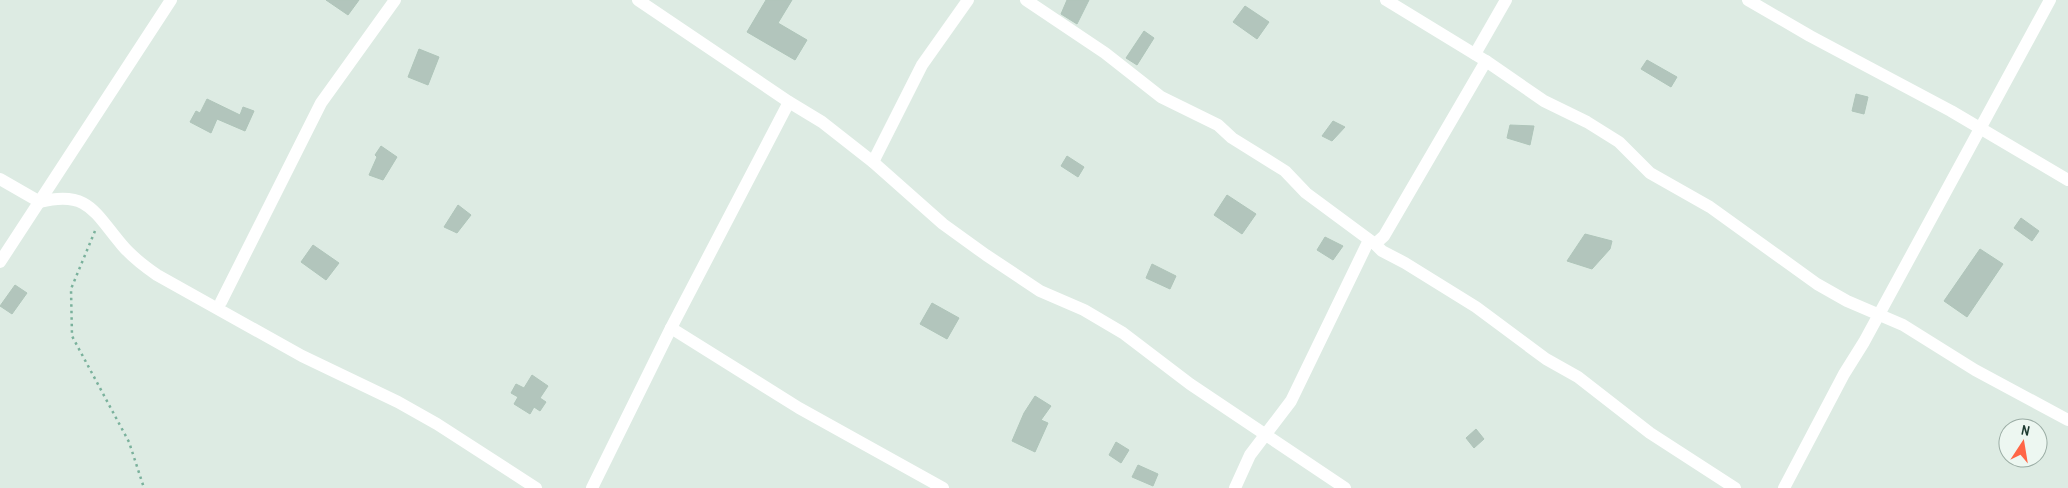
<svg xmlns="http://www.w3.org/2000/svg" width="2068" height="488" font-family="'Archivo Narrow',sans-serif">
<rect width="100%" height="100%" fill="#ddebe3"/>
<g fill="#b2c5bc" stroke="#afc5ba">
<path d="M326,0H359L348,15Z"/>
<path d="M766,0H792L778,23L807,40L795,60L747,32Z"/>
<path d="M1067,0H1089L1077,24L1061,14Z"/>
<path d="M1245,6L1269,22L1257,39L1233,22Z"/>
<path d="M1144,31L1154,38L1137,65L1126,58Z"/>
<path d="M419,49L439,57L428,85L408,77Z"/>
<path d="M1647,60L1677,77L1671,87L1641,69Z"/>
<path d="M1856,94L1868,97L1864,114L1852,111Z"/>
<path d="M207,99L240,115L243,107L254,111L245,131L217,119L211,133L190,122L196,111L200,113Z"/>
<path d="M1333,121L1345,127L1332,141L1322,136Z"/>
<path d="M1510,125L1534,126L1530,145L1507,138Z"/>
<path d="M381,146L397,157L383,180L369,175L377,157L375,155Z"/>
<path d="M1067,156L1084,167L1078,177L1061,166Z"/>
<path d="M1227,195L1256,214L1242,234L1214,215Z"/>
<path d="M458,205L471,215L457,233L444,227Z"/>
<path d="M2021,218L2039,231L2032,241L2014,228Z"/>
<path d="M1585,234L1612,241L1610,249L1592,269L1567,261Z"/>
<path d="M1325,237L1343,246L1333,260L1317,250Z"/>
<path d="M313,245L339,263L326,280L301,262Z"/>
<path d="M1980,249L2003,264L1967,317L1944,301Z"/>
<path d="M1152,264L1176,276L1170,289L1146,278Z"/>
<path d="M15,285L27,293L12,314L0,306Z"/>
<path d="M932,303L959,318L947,339L920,324Z"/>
<path d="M532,375L548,386L540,398L546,402L540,411L534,407L530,414L514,404L518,397L511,393L516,384L524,388Z"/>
<path d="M1035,396L1051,406L1041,420L1048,423L1035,452L1012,441L1024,413Z"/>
<path d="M1476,429L1484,439L1474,448L1466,438Z"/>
<path d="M1116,442L1129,450L1121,463L1109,455Z"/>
<path d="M1138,465L1158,474L1153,486L1132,477Z"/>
</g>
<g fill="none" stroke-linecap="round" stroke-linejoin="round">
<path stroke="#7ab19c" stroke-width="2.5" stroke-dasharray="2.5 4" stroke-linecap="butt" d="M95,231L71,289L72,336L129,442L144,488"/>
<g stroke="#fff" stroke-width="12">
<path d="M638,0L789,102L822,122L873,162L943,224L986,255L1040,291L1084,310L1123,333L1190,384L1345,488"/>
<path d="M1026,0L1105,53L1161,97L1218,125L1232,138L1285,171L1306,193L1375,244"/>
<path d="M1386,0L1486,61L1544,101L1587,122L1619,142L1650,173L1710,207L1817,284L1847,301L1903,325L1975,370L2068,420"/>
<path d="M1748,0L1810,36L1951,111L2068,180"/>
<path d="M1475,54L1506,0"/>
<path d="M1486,61L1384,236L1375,244L1382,251L1405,263L1476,307L1546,359L1578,377L1650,433L1735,488"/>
<path d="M873,162L922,65L968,0"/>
<path d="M0,179L40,202C88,190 94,212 122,245C132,257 144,266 157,275L302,356L398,402L437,424L536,488"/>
<path d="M0,262L171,0"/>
<path d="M221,302L321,103L395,0"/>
<path d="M671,328L799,408L943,488"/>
<path d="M592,488L671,328L789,102"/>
<path d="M1235,488L1250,455L1291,401L1369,240"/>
<path d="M1784,488L1844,374L1864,342L2050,0"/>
</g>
</g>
<g transform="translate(2023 443) rotate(12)"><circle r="24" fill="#edf7f1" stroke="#9aaca4"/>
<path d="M0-4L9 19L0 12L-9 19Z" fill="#ff6646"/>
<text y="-8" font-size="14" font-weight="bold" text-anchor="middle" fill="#1d3b31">N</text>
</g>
</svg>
